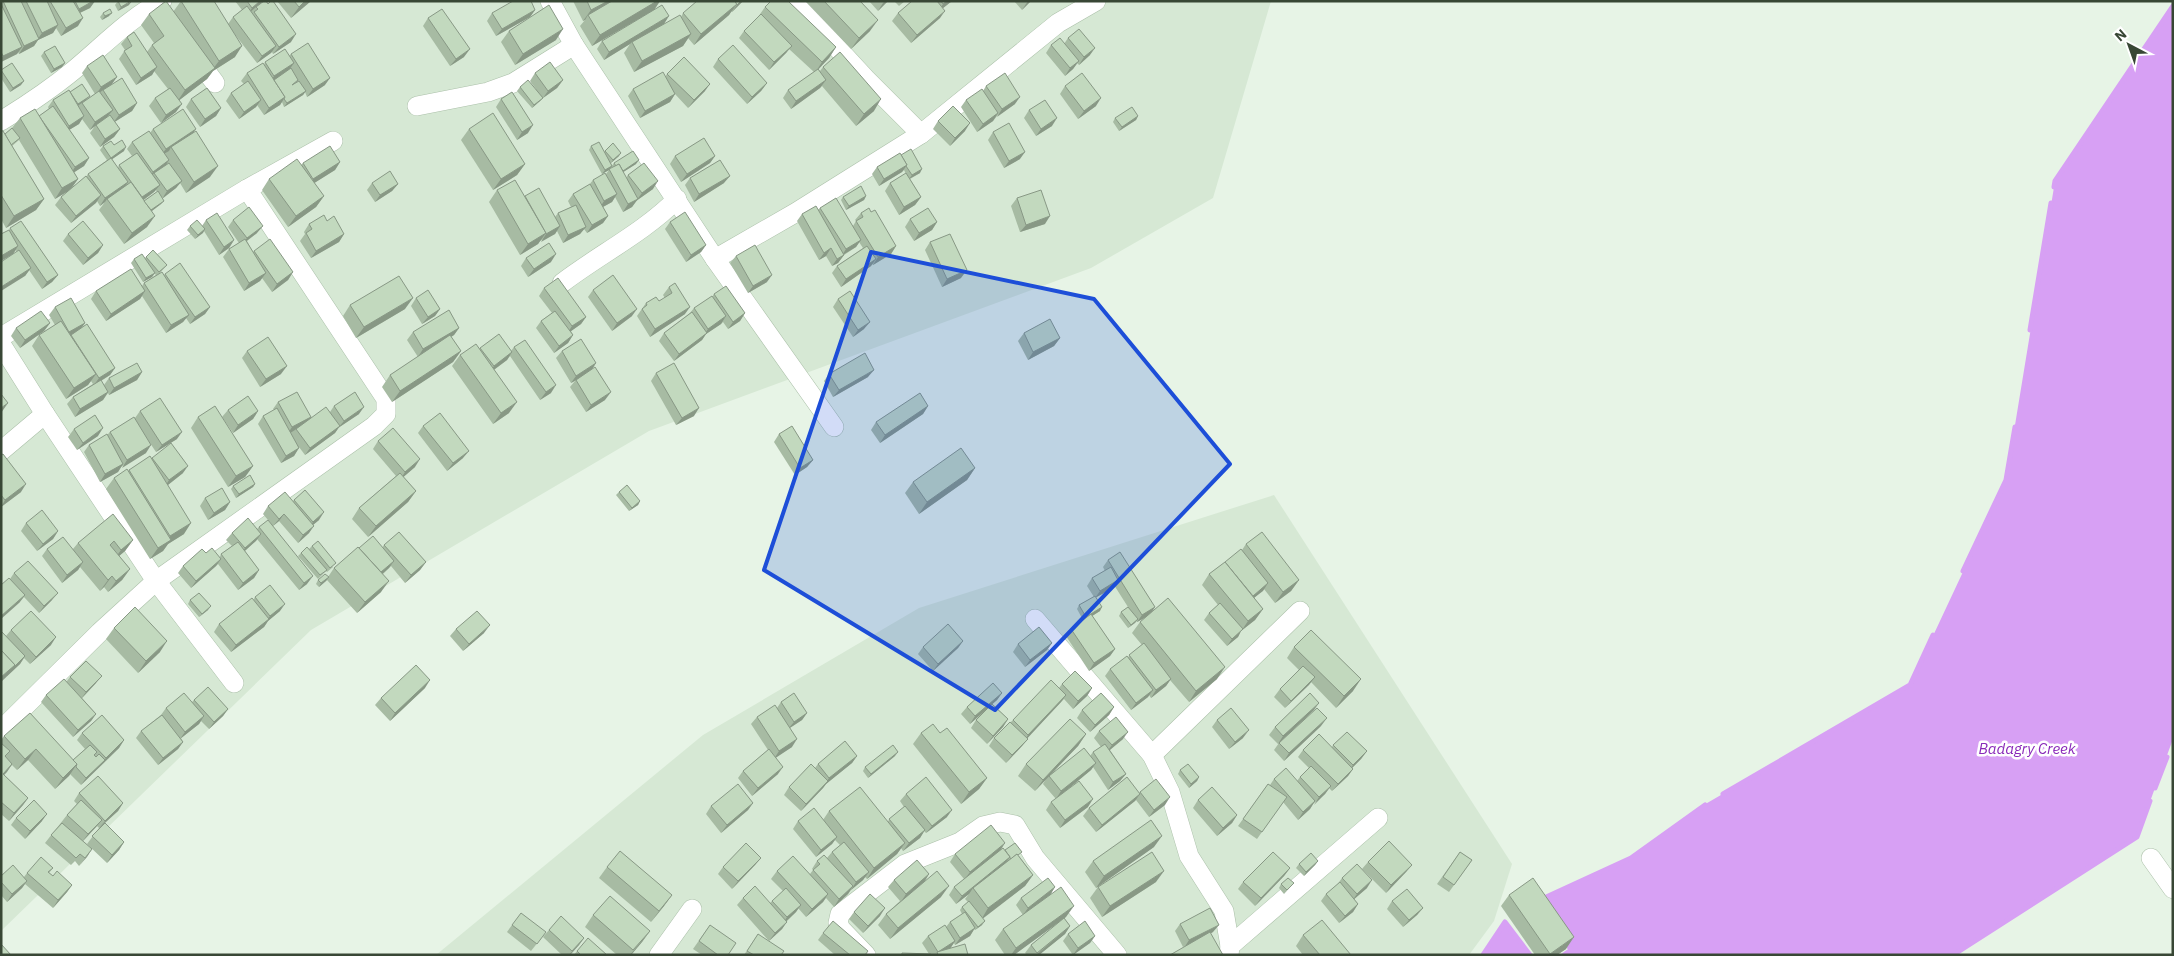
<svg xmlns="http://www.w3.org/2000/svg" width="2174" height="956" font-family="'IBM Plex Sans',sans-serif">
<rect width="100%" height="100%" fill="#e7f4e6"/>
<g fill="#d6e8d4">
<path d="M1,1H1271L1213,198L1091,268L649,431L311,630L1,931Z"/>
<path d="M1274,495L1512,864L1494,921L1469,955H436L703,735L919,608Z"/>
</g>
<g fill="#d7a0f4">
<path d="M2173,6V739L2137,837L1953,955H1564L1571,949L1540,901L1631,858L1702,806L1910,685L2006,480L2055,181Z"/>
<path d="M1505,922L1530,955H1483Z"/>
</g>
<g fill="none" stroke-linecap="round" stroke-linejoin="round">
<g stroke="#d7a0f4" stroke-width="5">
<path d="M2054,187L2055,181L2173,6"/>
<path d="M2030,330L2051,203"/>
<path d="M1963,571L2006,480L2015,427"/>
<path d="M2155,788L2167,757"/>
<path d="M1723,794L1910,685L1933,635"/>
<path d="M1544,898L1631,858L1705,805"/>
<path d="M1483,955L1505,922L1530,955"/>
<path d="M1564,955L1571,950L1565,939"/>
<path d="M1953,955L2137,837L2150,801"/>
</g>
<defs>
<g id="street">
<path d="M550,1L574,45L715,259L834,427"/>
<path d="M794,1L866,79L921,134"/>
<path d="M194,55L215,83"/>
<path d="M417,106L488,92L513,83L574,45"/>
<path d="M1,121C27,105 51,89 74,70C103,46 128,19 162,1"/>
<path d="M715,259L795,213L921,134L1058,23L1096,1"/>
<path d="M562,283C600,254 643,233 677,199"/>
<path d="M1,337L247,189L333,141"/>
<path d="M1,344L45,414L156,581L234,683"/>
<path d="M1,451L45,414"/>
<path d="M1035,619L1152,755L1170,792L1189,856L1224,911L1230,946L1229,955"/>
<path d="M1,730L100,632L156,581L374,426L386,414V399L247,189"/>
<path d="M1152,755L1300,611"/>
<path d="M2151,858L2173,889"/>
<path d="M1230,946L1378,818"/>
<path d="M659,955L692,909"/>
<path d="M866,955L841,929L838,923L840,914L905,864L960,842L983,826L1000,822L1015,825L1035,858L1117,955"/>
</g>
</defs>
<use href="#street" stroke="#abc0a9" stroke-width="20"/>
<use href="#street" stroke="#fff" stroke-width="19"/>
</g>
<g fill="#a7bba3" fill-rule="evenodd">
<path d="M1,1H95L90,8L80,13L78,26L61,36L56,28L53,33L38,40L34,46L19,54L18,52L17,54L1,62Z"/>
<path d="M118,1L129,5L118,11L115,5Z"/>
<path d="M181,1L228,24L233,17L242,10L235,1H262L261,3L291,42L273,54L272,52L257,63L233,32L235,57L213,71L207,79L179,100L176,112L161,123L149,106L155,98L168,89L154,71L152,75L136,85L119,59L125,50L121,44L127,37L147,52L152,45L154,43L141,25L149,14L173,12Z"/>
<path d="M277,1H311L291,18Z"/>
<path d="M573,1H660L654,10L592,46L580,26L585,20L583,21Z"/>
<path d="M743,1L732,12L731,11L729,15L694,45L688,38L683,46L634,72L624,53L630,44L604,60L597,49L602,41L664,24L681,17L683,13Z"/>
<path d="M805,1H860L870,31L851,49Z"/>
<path d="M869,1H888L878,11Z"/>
<path d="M894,1H905L899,6Z"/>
<path d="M912,1H952L943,8L940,18L911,43L892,21L898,13Z"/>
<path d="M1014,1H1031L1022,10Z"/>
<path d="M765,7L836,47L829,58L818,69L820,71L823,67L874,111L856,126L822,86L820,88L791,109L783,98L788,90L814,72L789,49L786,53L769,70L739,38L744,31L758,17Z"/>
<path d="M535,10L530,17L496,36L487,21L492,13Z"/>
<path d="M103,13L109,16L102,20L100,17Z"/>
<path d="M428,18L464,57L450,66L423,26Z"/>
<path d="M509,31L556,40L515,65L501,42Z"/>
<path d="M1068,38L1090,55L1079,65L1077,63L1073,69L1065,76L1046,53L1051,45L1064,44Z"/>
<path d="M44,52L62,67L51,73L41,56Z"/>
<path d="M291,54L325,85L307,97L305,92L303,95L284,107L282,102L280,105L264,115L257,105L256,107L239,119L226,101L231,93L244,84L241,81L247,73L264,65L265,62L289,56Z"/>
<path d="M718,59L767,83L761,91L747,104L713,67Z"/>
<path d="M87,66L137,103L132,111L114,122L120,129L114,137L100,147L90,133L95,126L90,130L82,119L79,124L69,130L89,158L84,166L74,172L78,179L71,189L86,177L88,174L107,160L100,150L103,146L114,145L124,151L112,159L118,168L119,165L132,156L127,149L132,142L150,133L153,129L193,133L210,177L186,193L180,183L176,188L162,198L161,204L152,211L147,227L124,244L99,210L105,202L100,206L97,201L71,223L55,205L61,197L68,191L55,199L19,140L12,146L44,199L36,210L6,228L1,219V131L5,134L12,128L20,118L39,116L49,109L48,107L53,100L70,92L87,99L95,94L82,73ZM156,190L157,192L144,201V200L154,192Z"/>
<path d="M1,70L21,85L10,92L1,78Z"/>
<path d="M535,73L563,80L557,88L543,98L540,101L532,108L517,91L520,87L536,89L530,81Z"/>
<path d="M667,74L705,91L688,108L675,94L670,102L640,118L628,96L633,89L665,77Z"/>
<path d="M986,86L1015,104L997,116L993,121L977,132L961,107L966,100L983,91Z"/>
<path d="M1065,86L1096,106L1078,119L1060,94Z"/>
<path d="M191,99L221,108L216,116L200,127L186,107Z"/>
<path d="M501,99L528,133L517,140L496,107Z"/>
<path d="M1029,110L1052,126L1036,136L1024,118Z"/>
<path d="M1138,116L1136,120L1119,131L1113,122L1115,118Z"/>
<path d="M938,121L965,131L950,146L933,129Z"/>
<path d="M469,129L525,164L517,175L493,190L461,140Z"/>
<path d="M993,132L1020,159L1004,168L988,140Z"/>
<path d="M591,146L604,152L605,151L619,156L611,163L612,166L610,169L612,168L611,167L614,163L636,164L623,172L626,178L628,175L653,189L636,201L632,207L623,212L615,197L612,202L603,207L608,216L603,223L587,233L584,229L580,234L563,243L557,231L555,234L540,241L538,244L520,255L489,202L497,190L525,196L555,217L558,213L571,207L568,201L573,194L589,185L593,180L606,174L609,170L602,174L589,150Z"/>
<path d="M901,155L920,173L910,179L921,197L915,205L899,215L885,191L890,183L906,174L904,170L902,172L879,186L872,174L877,167Z"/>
<path d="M675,156H715L710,163L681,182L670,164Z"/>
<path d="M340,162L335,170L314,183L324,196L316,207L288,227L262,190L269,179L301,165L303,163Z"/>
<path d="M690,178L724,183L694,202L685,185Z"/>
<path d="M372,183L398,184L392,191L375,202L367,190Z"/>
<path d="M866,196L864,200L846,210L841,200L843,197Z"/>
<path d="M1017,198L1045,224L1020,232L1011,206Z"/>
<path d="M820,208L853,226L856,221L855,220L861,213L871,212L896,246L891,254L873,265L872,264L871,266L841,287L832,273L837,266L863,248L859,242L856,247L844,255L838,263L832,266L826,256L819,260L797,221L802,214L818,210Z"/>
<path d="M910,219L937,222L932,230L914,241L905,227Z"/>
<path d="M206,220L234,240L229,248L219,255L204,231L195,239L187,230L190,226H202Z"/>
<path d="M233,220L257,233L247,241L253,252L254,251L293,272L288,280L272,292L262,278L260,281L244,291L223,257L229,249L239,243L228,227Z"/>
<path d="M327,221L344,234L339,242L311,258L300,241L305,234L304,232L309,224Z"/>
<path d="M670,222L706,245L701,252L686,262L665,229Z"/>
<path d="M10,228L58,275L52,282L42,289L29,270L25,276L16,250L13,254L1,261V234L9,230Z"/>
<path d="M68,234L103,245L98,253L83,265L63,241Z"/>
<path d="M930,242L961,278L942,287L925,250Z"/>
<path d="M153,250L167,265L159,274L164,275L165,274L210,307L205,314L190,324L186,318L183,322L166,333L142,296L140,299L106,321L91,299L96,291L142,286L144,283L156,275L154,273L152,277L143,282L131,263L134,259L145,258Z"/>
<path d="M736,256L767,282L748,293L730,263Z"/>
<path d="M526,258L551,262L528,277L521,266Z"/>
<path d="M669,287L685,314L650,337L637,316L646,303L659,301L665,298L663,295Z"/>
<path d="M544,288L586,317L581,324L571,331L573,335L568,343L554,353L536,328L541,321L552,313L539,296Z"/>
<path d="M593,290L632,316L612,331L588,297Z"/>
<path d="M714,294L745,313L740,321L728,329L723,322L721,324L706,334L702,340L674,361L659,341L664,333L690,313L694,308L712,297Z"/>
<path d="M416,298L440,309L435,316L422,324L411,306Z"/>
<path d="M838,299L864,329L853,337L833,307Z"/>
<path d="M350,305L405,309L356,338L343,316Z"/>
<path d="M55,307L85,323L82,327L115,368L110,375L101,381L104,385L109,378L142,372L137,380L109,395L108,393L103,400L75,417L67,404L73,397L93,384L91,381L88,385L66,399L32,346L39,335L55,325L49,315Z"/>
<path d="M50,323L44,331L20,348L11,336L16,328Z"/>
<path d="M459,328L454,335L451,337L461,351L453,362L392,402L382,387L390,375L418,357L407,340L413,332Z"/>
<path d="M1024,333L1060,338L1054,346L1028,360L1018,341Z"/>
<path d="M514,347L551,393L540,400L510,356L507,360L494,370L509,413L493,424L452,366L460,355L480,348L511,351Z"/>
<path d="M247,351L281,374L260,387L242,358Z"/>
<path d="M562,351L596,363L592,369L605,400L586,412L570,387L575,381L571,383L556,358Z"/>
<path d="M656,373L694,416L676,425L651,381Z"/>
<path d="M829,374L868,377L833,397L824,381Z"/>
<path d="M278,402L311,417L309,419L330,412L334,406L359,414L338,428L335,433L305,455L299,447L294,456L281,463L258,424L263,416L274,410L273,409Z"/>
<path d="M928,406L923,414L880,443L871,430L876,422Z"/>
<path d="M228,410L258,411L253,419L233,433L222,417Z"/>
<path d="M140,411L177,439L156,452L146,437V453L121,467L118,472L100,482L84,452L89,445L107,435L110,432L135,418Z"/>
<path d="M198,417L253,466L245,477L228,487L191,428Z"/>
<path d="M423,426L463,458L447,471L418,433Z"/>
<path d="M74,429L98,436L77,450L68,437Z"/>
<path d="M779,434L813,460L807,467L795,475L774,442Z"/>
<path d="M378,441L415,467L403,477L416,491L408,502L368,537L352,519L359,508L396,476L373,449Z"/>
<path d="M1,455L21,492L1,507Z"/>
<path d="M152,458L183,473L168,485L184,534L168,544L163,551L150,559L106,489L114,478L128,471L129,470Z"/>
<path d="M975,468L967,480L919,514L905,493L913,482Z"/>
<path d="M255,484L253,487L236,498L231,489L233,486Z"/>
<path d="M619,492L640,501L638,505L629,511L616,495Z"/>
<path d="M205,498L230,502L225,510L208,520L200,506Z"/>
<path d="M294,500L319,520L313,525L309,533L298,543L279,521L273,526L263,514L268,506L293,501Z"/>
<path d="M26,523L58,531L53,539L37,551L21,531Z"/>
<path d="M259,527L307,584L299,590L257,539L245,551L259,570L254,578L238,590L218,564L216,566L191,588L178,573L183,566L206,553L220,557L221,554L232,546L226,540L232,533L257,529Z"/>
<path d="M133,540L125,551L119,556L130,569L122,580L108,592L104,587L100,591L80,567L78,570L62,583L42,556L47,549H73L78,543Z"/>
<path d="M1246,544L1299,580L1291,591L1275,603L1264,589L1254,598L1263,609L1255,620L1241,631L1238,637L1227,646L1204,620L1209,613L1218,605L1202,585L1209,574L1242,550Z"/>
<path d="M384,545L426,562L420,570L405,583L391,566L383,574L381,592L357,613L327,580L319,587L316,584L318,580L328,577L334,568L359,548H382Z"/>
<path d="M312,546L333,567L327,572L326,571L318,579L298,556L301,553L309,549Z"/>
<path d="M1108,560L1155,607L1151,612L1217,679L1189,702L1170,680L1166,686L1151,698L1149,695L1148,697L1131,710L1105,676L1110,669L1128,657L1142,645L1132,633L1140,622L1145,618L1137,622V621L1128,628L1119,616L1121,612L1128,607L1114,585L1113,588L1096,597L1100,611L1092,616L1115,649L1110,656L1089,671L1066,636L1071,629L1083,620L1077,609L1079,605L1094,597L1087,586L1092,578L1105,571L1103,567Z"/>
<path d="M14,573L52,600L39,613L24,597L19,603L10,579Z"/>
<path d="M255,597L280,611L268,621L264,627L231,652L214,632L219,624L254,599Z"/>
<path d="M190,600L208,610L199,617L188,604Z"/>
<path d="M114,628L160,652L138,673L106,639Z"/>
<path d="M456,629L484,633L463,651L450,636Z"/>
<path d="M11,630L51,645L30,664L24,658L20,664L7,676L6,636Z"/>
<path d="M963,641L958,648L933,671L918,654L923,647Z"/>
<path d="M1052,643L1047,650L1025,667L1013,652L1018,644Z"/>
<path d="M1294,647L1353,691L1336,708L1311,682L1285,708L1274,697L1280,689L1299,670L1287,658Z"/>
<path d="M70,677L96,683L82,698L96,714L91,721L73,737L41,702L46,695L67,681Z"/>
<path d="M1062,684L1092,688L1087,696L1073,709L1064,699L1027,738L1028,739L1022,746L1006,763L989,746L994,738L1013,720L1059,688Z"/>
<path d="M425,688L390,721L375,705L381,698Z"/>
<path d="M1002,693L997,700L992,704L1008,719L1003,727L987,744L971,728L976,720L989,707L970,724L961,714L967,707Z"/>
<path d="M194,700L228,709L223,716L209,729L201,721L199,724L181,738L183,742L178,749L158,765L136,738L141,731L161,715L166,708L192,702Z"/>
<path d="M781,702L807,713L802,720L790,728L792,747L776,757L778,774L752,796L738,778L743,771L768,750L751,724L757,717L777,708Z"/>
<path d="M1114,707L1109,715L1090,732L1077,718L1082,710Z"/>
<path d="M1314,710L1280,742L1321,726L1284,761L1274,750L1279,743L1278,744L1269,735L1275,727Z"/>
<path d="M1217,720L1243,738L1229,749L1212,727Z"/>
<path d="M1099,731L1123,739L1110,750L1126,774L1120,781L1108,790L1093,767L1091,770L1056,799L1043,784L1046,779L1035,791L1018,776L1026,764L1086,734L1078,746L1052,773L1090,756L1093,752L1101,747L1094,738Z"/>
<path d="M82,733L124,740L119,748L81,785L70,774L55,789L28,760L17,770L12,765L4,775L28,798L23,805L9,821L1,814V740L4,736L73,760L85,749L77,740Z"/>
<path d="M921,733H940L987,778L979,789L961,804L913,744Z"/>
<path d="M1333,745L1367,751L1361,759L1352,768L1353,769L1348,776L1332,791L1329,788L1325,794L1313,804L1310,809L1298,820L1283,802L1257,839L1238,826L1268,784L1270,785L1274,779L1297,781L1300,777L1309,768L1298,757L1303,750L1332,747Z"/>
<path d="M857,756L852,763L826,784L823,788L801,811L784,795L789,787L815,768L818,764Z"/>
<path d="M895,756L868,778L863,771L865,767Z"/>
<path d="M1180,770L1199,777L1197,781L1189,788L1178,774Z"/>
<path d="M1140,792L1165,805L1149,817L1136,800L1096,832L1083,816L1089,808L1139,793Z"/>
<path d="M79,793L123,803L118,811L105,823L124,842L119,850L107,863L87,844L99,828L97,826L83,841L92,849L79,866L75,861L71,865L45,843L67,815L77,804L74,801Z"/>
<path d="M906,794L947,817L926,833L924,831L920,838L903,851L901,848L897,854L867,879L865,877L863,880L851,890L848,894L834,907L826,898L823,902L806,917L798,908L796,912L787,921L782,929L769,941L737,905L743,898L770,903L783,891L771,879L777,871L810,874L813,870L812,869L817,861L827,858L832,852L840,845L835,840L832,844L816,857L793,829L798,821L823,820L829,811L888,821L904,807L900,801Z"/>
<path d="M1198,800L1237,815L1232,823L1217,836L1193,808Z"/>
<path d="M1051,802L1088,807L1060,828L1046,810Z"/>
<path d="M753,803L748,810L721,833L706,814L711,806Z"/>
<path d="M16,818L42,821L25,839L11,825Z"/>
<path d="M1154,847L1096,888L1085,872L1093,861Z"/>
<path d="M1001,849L1019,856L1033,875L1025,886L982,918V925L975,930L974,929L970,936L955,945L954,943L950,948L968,955H901L902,953L929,954L922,943L928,936L946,927L950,922L962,914L960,910L962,907L968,902L965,899L969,894L956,904L949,895L954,887L964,879L950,862L955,854Z"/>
<path d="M1460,852L1472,860L1449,892L1437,884Z"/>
<path d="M761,858L755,865L732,889L718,874L723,867Z"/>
<path d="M1318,861L1315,865L1304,876L1296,868L1299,864Z"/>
<path d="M1368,862L1412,865L1406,872L1386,893L1362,869Z"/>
<path d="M607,867L672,895L664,906L651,922L599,878Z"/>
<path d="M53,868L49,873L53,876L72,885L67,892L53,908L25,884L22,888L7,902L1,895V876L24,877L27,873Z"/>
<path d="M1290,868L1284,876L1255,906L1238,889L1243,882Z"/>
<path d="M929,874L925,881L941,897L890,939L878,925L886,914L900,901L888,887L894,880Z"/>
<path d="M1342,878L1367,888L1354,899L1358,904L1353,912L1339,923L1321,901L1326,894L1337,885Z"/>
<path d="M1156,882L1102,917L1090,898L1098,887Z"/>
<path d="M1294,883L1284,894L1279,888L1281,884Z"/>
<path d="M1055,887L1050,895L1066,917L1064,918L1070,926L1065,934L1039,955H1027L1025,953L1031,945L1063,919L1014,955H1005L995,940L1003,929L1023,915L1016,905L1021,898Z"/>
<path d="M1509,895L1566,949L1557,955H1535L1501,906Z"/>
<path d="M1392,901L1423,908L1417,915L1403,927L1387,909Z"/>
<path d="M854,912L880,916L863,933L849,919Z"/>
<path d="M593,915L650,931L642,942L631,955H617L585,927Z"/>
<path d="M1180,924L1213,932L1183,947L1175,931Z"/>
<path d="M512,925L546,932L531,951L507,932Z"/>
<path d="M710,925L728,955H702L693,949Z"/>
<path d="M549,930L584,938L579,945L570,955H562L543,937Z"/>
<path d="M823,933L868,951L865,955H835L818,940Z"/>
<path d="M758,934L781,955H744Z"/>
<path d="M1068,934L1095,936L1090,943L1073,955L1063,941Z"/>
<path d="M1303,935L1351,955H1303L1296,946Z"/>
<path d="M577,951L607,955H574Z"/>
</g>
<g fill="#889885">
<path d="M93,1H95L90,8L73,16L79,9Z"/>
<path d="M132,1L129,5L118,11L121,7Z"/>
<path d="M260,1H262L261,4L256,7L247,15L252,8Z"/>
<path d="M305,1H311L291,18L299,7Z"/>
<path d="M608,1H618L588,15L585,20L583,21L591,10Z"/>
<path d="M657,1H660L654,10L592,46L600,35Z"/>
<path d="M741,1H743L732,12L737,5Z"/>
<path d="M885,1H888L878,11L883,3Z"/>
<path d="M947,1H952L938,12L943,4Z"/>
<path d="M1028,1H1031L1022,10Z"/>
<path d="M737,4L729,15L694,45L701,34Z"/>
<path d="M535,10L530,17L496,36L502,29Z"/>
<path d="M945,11L940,18L911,43L917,35Z"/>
<path d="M112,13L109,16L102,20L105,16Z"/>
<path d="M669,16L664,24L632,42L630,44L604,60L609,52Z"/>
<path d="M83,18L78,26L61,36L66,28Z"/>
<path d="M878,20L870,31L851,49L859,38Z"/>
<path d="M58,25L53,33L38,40L34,46L19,54L24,46L37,40L42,33Z"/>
<path d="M563,29L556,40L515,65L523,54Z"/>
<path d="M296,34L291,42L273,54L279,47Z"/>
<path d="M691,34L683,46L634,72L642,61Z"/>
<path d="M242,46L235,57L213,71L207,79L177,102L185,90L212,70L219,61Z"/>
<path d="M276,46L271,53L257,63L262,56Z"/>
<path d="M792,46L786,53L769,70L774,62Z"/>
<path d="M22,47L17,54L1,62V58L3,56Z"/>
<path d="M836,47L829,58L815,73L822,62Z"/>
<path d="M1095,48L1090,55L1079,65L1084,57Z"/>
<path d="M470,49L464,57L450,66L456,59Z"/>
<path d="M1079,61L1073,69L1065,76L1070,68Z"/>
<path d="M65,63L62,67L51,73L54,69Z"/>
<path d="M294,63L289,70L269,84L274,76Z"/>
<path d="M157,67L152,75L136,85L141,78Z"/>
<path d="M117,77L112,84L96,95L101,87Z"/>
<path d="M330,78L325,85L307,97L313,89Z"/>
<path d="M563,80L557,88L543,98L548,91Z"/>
<path d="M826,80L820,88L791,109L796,101Z"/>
<path d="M24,81L21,85L10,92L13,88Z"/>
<path d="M767,83L761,91L747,104L752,97Z"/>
<path d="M710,84L705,91L688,108L694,100Z"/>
<path d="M306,91L303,95L284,107L287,103Z"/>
<path d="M675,94L670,102L640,118L645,111Z"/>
<path d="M90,96L87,99L75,108L78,104Z"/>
<path d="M285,97L280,105L264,115L269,108Z"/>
<path d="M1020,97L1015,104L997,117L1002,109Z"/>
<path d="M543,98L540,101L532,108L534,105Z"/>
<path d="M1101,98L1096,106L1078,119L1084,111Z"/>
<path d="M881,99L874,111L856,126L864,114Z"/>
<path d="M261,100L256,107L239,119L244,112Z"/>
<path d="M137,103L132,111L113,123L119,115Z"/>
<path d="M182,104L176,112L161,123L166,115Z"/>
<path d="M221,108L216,116L200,127L205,119Z"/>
<path d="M113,110L107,117L90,130L95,122Z"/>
<path d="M998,113L993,121L977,132L983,124Z"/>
<path d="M84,116L79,124L64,133L69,126Z"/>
<path d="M1138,116L1136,120L1119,131L1122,127Z"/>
<path d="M1057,118L1052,126L1036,136L1041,129Z"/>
<path d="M970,123L965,131L950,146L955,138Z"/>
<path d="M533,125L528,133L517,140L522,132Z"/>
<path d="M120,129L114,137L100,147L105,139Z"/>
<path d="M196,129L191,136L171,147L169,151L160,156L166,149Z"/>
<path d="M126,147L124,151L108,162L111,158Z"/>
<path d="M1025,152L1020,159L1004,168L1009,161Z"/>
<path d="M621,153L619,156L611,163L613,160Z"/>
<path d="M715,156L710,163L681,182L687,174Z"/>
<path d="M89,158L84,166L70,175L75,167Z"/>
<path d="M169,160L164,168L154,173L152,176L148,179L153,172Z"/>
<path d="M639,160L636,164L617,176L620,172Z"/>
<path d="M340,162L335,170L308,187L313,179Z"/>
<path d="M525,164L517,175L493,190L501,179Z"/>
<path d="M907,165L902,172L879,186L884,179Z"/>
<path d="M218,166L210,177L186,193L194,182Z"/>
<path d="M612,166L609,170L602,174L605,170Z"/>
<path d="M922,169L920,173L909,179L912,175Z"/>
<path d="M730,176L724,183L694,202L699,194Z"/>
<path d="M78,179L70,190L55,199L62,188Z"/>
<path d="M182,181L176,188L162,199L167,191Z"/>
<path d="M658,181L653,189L636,201L642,193Z"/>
<path d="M128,182L123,190L107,199L105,202L100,206L105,198Z"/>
<path d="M398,184L392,191L375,202L380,195Z"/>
<path d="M160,185L154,192L136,205L142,197Z"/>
<path d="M617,194L612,202L599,209L604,201Z"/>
<path d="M101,195L96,203L71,223L76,216Z"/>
<path d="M324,196L316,207L288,227L296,216Z"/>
<path d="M866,196L864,200L846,210L849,206Z"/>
<path d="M921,197L915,205L899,215L904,207Z"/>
<path d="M44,199L36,210L6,228L14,216Z"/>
<path d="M638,199L632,207L623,212L628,204Z"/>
<path d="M164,201L161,204L145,216L147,212Z"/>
<path d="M155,216L147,227L124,244L132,233Z"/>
<path d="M608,216L603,223L587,233L592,225Z"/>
<path d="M1050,216L1045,224L1020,232L1026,225Z"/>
<path d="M937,222L932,230L914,241L919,233Z"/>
<path d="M263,226L257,233L241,245L247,238Z"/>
<path d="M560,226L555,234L541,242L546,234Z"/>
<path d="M586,227L580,234L563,243L568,235Z"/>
<path d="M205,229L203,233L195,239L198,235Z"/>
<path d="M546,233L538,244L520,255L528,244Z"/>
<path d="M344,234L339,242L311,258L316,251Z"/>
<path d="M234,240L229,248L219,255L224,247Z"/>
<path d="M861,240L856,247L841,256L844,255L838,263L832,266L837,259L841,257L846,249Z"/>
<path d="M103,245L98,253L83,265L88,258Z"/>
<path d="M706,245L701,252L686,262L691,255Z"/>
<path d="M18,246L13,254L1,261V256Z"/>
<path d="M896,246L891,254L873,265L878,257Z"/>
<path d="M831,248L826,256L819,260L824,253Z"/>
<path d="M556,254L551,262L528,277L534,269Z"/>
<path d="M876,259L871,266L841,287L846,279Z"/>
<path d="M31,268L25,276L1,291V287Z"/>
<path d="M967,270L961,278L942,287L947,279Z"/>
<path d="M293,272L288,280L272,292L277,284Z"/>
<path d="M155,273L152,277L143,282L146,278Z"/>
<path d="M266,273L260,281L244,291L249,283Z"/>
<path d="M58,275L52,282L42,289L47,282Z"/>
<path d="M772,275L767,282L748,293L753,286Z"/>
<path d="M145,291L140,299L106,321L111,314Z"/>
<path d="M413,298L405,309L356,338L364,327Z"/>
<path d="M210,307L205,314L190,324L195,317Z"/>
<path d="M690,307L685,314L650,337L655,329Z"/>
<path d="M440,309L435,316L422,324L428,317Z"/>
<path d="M637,309L632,316L612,331L617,323Z"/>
<path d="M745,313L740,321L728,329L733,322Z"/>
<path d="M189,315L183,322L166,333L171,325Z"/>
<path d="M726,316L721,324L706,334L702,340L674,361L679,354L704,335L708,329Z"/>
<path d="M586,317L581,324L567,334L572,326Z"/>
<path d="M870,322L864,329L853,337L858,330Z"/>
<path d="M50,323L44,331L20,348L25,340Z"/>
<path d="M85,323L80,330L70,336L69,332Z"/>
<path d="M459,328L454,335L418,357L423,349Z"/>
<path d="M573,335L568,343L554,353L559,346Z"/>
<path d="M1060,338L1054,346L1028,360L1033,352Z"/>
<path d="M461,351L453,362L392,402L400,391Z"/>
<path d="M512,352L507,360L488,374L494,366Z"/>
<path d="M596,363L591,371L571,383L576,376Z"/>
<path d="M287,366L281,374L260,387L266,379Z"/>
<path d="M115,368L110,375L94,385L99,378Z"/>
<path d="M874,370L868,377L833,397L839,390Z"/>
<path d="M142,372L137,380L109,395L114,388Z"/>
<path d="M96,374L88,385L66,399L74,388Z"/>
<path d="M556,385L551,393L540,400L546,392Z"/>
<path d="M108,392L103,400L75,417L80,409Z"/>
<path d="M611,392L605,400L586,412L591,405Z"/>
<path d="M517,402L509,413L493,424L501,413Z"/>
<path d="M8,403L1,413V408Z"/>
<path d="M928,406L923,414L880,443L885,435Z"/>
<path d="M364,407L359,414L338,428L344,421Z"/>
<path d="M699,408L694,416L676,425L682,418Z"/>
<path d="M258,411L253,419L233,433L238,425Z"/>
<path d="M311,417L306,425L296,429L295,430L287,435L292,427Z"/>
<path d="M340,426L335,433L305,455L310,448Z"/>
<path d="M103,428L98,436L77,450L83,443Z"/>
<path d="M182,432L177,439L156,452L162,445Z"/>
<path d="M151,445L146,453L122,468L127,460Z"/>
<path d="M299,448L294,456L281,463L286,456Z"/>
<path d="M469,451L463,458L447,471L453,463Z"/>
<path d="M420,459L415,467L400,480L405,472Z"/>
<path d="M813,460L807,467L795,475L800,468Z"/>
<path d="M123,464L118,472L100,482L105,474Z"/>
<path d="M188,466L183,473L164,488L169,480Z"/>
<path d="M253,466L245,477L228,487L236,476Z"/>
<path d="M975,468L967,480L919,514L927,502Z"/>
<path d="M26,484L21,492L1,507L5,500Z"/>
<path d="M255,484L253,487L236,498L239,494Z"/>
<path d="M416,491L408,502L368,537L376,526Z"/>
<path d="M640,501L638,505L629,511L632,508Z"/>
<path d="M230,502L225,510L208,520L214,513Z"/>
<path d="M324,512L319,520L308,529L313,522Z"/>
<path d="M284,514L279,521L273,526L279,519Z"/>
<path d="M191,523L184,534L168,544L163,551L150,559L158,548L166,543L170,536Z"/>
<path d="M314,526L309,533L298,543L303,535Z"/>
<path d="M58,531L53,539L37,551L43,544Z"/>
<path d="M261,534L256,541L240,555L245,548Z"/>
<path d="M133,540L125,551L113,561L121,550Z"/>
<path d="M221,559L216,566L191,588L196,581Z"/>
<path d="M394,561L389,568L374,581L380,573Z"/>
<path d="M83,562L78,570L62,583L67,575Z"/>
<path d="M426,562L420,570L405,583L411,575Z"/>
<path d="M130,569L122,580L108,592L116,581Z"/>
<path d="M259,570L254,578L238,590L243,583Z"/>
<path d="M112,576L104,587L100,591L108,580Z"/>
<path d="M313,576L307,584L299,590L304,583Z"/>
<path d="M329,577L326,581L319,587L321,583Z"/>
<path d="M1118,580L1113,588L1095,598L1100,591Z"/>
<path d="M1299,580L1291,591L1275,603L1283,592Z"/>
<path d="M389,581L381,592L357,613L365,602Z"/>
<path d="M1268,583L1263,591L1246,604L1252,597Z"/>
<path d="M58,593L52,600L39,613L44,606Z"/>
<path d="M25,595L19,603L1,619V616Z"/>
<path d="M285,604L280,611L268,621L264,627L231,652L236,645L266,621L270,616Z"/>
<path d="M211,606L208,610L199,617L202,614Z"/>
<path d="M1102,607L1100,611L1084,621L1086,617Z"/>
<path d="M1155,607L1150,615L1137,622L1142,615Z"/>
<path d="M1263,609L1255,620L1241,631L1238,637L1227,646L1232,639L1242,630L1248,621Z"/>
<path d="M1138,619L1135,623L1128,628L1131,625Z"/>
<path d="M490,625L484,633L463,651L469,644Z"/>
<path d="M56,637L51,645L30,664L36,657Z"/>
<path d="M167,641L160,652L138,673L146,661Z"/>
<path d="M963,641L958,648L933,671L938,664Z"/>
<path d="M1052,643L1047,650L1025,667L1030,660Z"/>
<path d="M1115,649L1110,656L1089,671L1094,663Z"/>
<path d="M25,656L20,664L1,682V677Z"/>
<path d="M1225,667L1217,679L1189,702L1196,691Z"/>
<path d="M102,676L96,683L81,699L86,692Z"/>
<path d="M1315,677L1309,685L1285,708L1291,701Z"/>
<path d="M1171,679L1166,686L1151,698L1156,690Z"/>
<path d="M1361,679L1353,691L1336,708L1344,696Z"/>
<path d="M430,680L425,688L390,721L395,713Z"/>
<path d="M1092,688L1087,696L1073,709L1078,701Z"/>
<path d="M1153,690L1148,697L1131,710L1136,703Z"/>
<path d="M1002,693L997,700L970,724L975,716Z"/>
<path d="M1066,695L1061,702L1023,743L1028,735Z"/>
<path d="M1319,703L1314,710L1278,744L1283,736Z"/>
<path d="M1114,707L1109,715L1090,732L1095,725Z"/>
<path d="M228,709L223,716L209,729L214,722Z"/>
<path d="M807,713L802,720L788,729L794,722Z"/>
<path d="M96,714L91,721L73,737L78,730Z"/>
<path d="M204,716L199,724L180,739L185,732Z"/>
<path d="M1327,718L1321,726L1284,761L1289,753Z"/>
<path d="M1008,719L1003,727L987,744L993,736Z"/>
<path d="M1249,730L1243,738L1229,749L1235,742Z"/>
<path d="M1128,732L1123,739L1106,753L1112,745Z"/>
<path d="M1086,734L1078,746L1035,791L1043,780Z"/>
<path d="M797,739L792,747L774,759L779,751Z"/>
<path d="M1028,739L1022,746L1006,763L1012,755Z"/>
<path d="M124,740L119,748L81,785L86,778Z"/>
<path d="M183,742L178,749L158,765L163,758Z"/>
<path d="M36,749L28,760L17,770L25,759Z"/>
<path d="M1367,751L1361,759L1348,772L1353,765Z"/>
<path d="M898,752L895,756L868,778L871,774Z"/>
<path d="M857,756L852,763L826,784L823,788L801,811L806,804L825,784L829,778Z"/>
<path d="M1096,763L1091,770L1056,799L1061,791Z"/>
<path d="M12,764L7,772L1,778L3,774Z"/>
<path d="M77,764L69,776L55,789L63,778Z"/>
<path d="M783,767L778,774L752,796L758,788Z"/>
<path d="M1353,769L1348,776L1332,791L1338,784Z"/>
<path d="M1126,774L1120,781L1108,790L1113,782Z"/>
<path d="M1199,777L1197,781L1189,788L1191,784Z"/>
<path d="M987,778L979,789L961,804L969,792Z"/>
<path d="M1331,786L1325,794L1314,805L1319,797Z"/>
<path d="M1140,794L1135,801L1096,832L1102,825Z"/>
<path d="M1170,797L1165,805L1149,817L1154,810Z"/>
<path d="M28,798L23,805L9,821L14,813Z"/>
<path d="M1093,799L1088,807L1060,828L1065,820Z"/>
<path d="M1315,801L1310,809L1298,820L1303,812Z"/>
<path d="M123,803L118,811L99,828L105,821Z"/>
<path d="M753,803L748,810L721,833L727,825Z"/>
<path d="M952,810L947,817L926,833L932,826Z"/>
<path d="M47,814L42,821L25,839L30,831Z"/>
<path d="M1237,815L1232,823L1217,836L1223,828Z"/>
<path d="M102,820L96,827L82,842L88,834Z"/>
<path d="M925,830L920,838L903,851L909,843Z"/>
<path d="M1162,836L1154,847L1096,888L1104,876Z"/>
<path d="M837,837L832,844L816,857L821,850Z"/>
<path d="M124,842L119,850L107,863L112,855Z"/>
<path d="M905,843L897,854L867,879L874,868Z"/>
<path d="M1005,843L1000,851L965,879L970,872Z"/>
<path d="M92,849L87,857L79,866L85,858Z"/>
<path d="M1010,857L1005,864L973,888L969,894L956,904L962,896Z"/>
<path d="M761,858L755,865L732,889L738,881Z"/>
<path d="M1318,861L1315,865L1304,876L1306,872Z"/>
<path d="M1412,865L1406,872L1386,893L1391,885Z"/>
<path d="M1290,868L1284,876L1255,906L1261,898Z"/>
<path d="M1164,871L1156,882L1102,917L1110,906Z"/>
<path d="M869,872L863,880L851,890L856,882Z"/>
<path d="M929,874L924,882L901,902L906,894Z"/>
<path d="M1033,875L1025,886L981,920L988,908Z"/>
<path d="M1372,880L1367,888L1352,901L1357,894Z"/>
<path d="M27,881L22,888L7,902L12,894Z"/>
<path d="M72,885L67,892L53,908L58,900Z"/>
<path d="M853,886L848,894L834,907L839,899Z"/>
<path d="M949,886L941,897L890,939L898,928Z"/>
<path d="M1055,887L1050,895L1023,915L1028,908Z"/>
<path d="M828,894L823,902L806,917L812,909Z"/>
<path d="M672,895L664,906L651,922L659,911Z"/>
<path d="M1358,904L1353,912L1339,923L1345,916Z"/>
<path d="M801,905L796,912L782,925L787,917Z"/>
<path d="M1074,906L1066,917L1014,955H1011L1016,948Z"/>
<path d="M885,908L880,916L863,933L868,926Z"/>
<path d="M1423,908L1417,915L1403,927L1409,920Z"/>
<path d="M985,921L982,925L975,930L978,927Z"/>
<path d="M787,922L782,929L769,941L775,933Z"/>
<path d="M1219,925L1213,932L1184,948L1189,940Z"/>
<path d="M1070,926L1065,934L1039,955H1036Z"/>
<path d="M975,928L970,936L955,945L960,938Z"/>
<path d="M650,931L642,942L631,955H630Z"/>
<path d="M1095,936L1090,943L1073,955L1078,948Z"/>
<path d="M1574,937L1566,949L1557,955H1549Z"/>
<path d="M584,938L579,945L570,955H569Z"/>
<path d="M955,941L950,949L938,952Z"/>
</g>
<g fill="#c2d9be" stroke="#889885">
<path d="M3,1H21L39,39L24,46Z"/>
<path d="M26,1H47L58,25L42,33Z"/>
<path d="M50,1H73L83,18L66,28Z"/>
<path d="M75,1H93L79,9Z"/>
<path d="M118,1H131L121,7Z"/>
<path d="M166,1L215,68L185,90L152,45L164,36L149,14Z"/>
<path d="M181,1H214L242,46L219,61Z"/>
<path d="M247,1H260L252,8Z"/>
<path d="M264,1H266L268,4L271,1H273L296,34L279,47L254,12L258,9L256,7Z"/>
<path d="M294,1H305L299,7Z"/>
<path d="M513,1H531L535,10L502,29L492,13Z"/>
<path d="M587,1H608L591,10Z"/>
<path d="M612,1H657L600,35L588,15Z"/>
<path d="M697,1H735L737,4L701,34L683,13Z"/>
<path d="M735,1H741L737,5Z"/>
<path d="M771,1H788L836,47L822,62L765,7Z"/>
<path d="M824,1H860L878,20L859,38Z"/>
<path d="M912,1H937L945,11L917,35L898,13Z"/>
<path d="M941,1H947L943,4Z"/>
<path d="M1,4L22,47L3,56L1,52Z"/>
<path d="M549,5L563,29L523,54L509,31Z"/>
<path d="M662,5L669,16L609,52L602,41Z"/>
<path d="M247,6L276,46L262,56L233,17Z"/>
<path d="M110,9L112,13L105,16L103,13Z"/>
<path d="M442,9L470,49L456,59L428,18Z"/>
<path d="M761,14L792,46L774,62L744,31Z"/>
<path d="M680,15L691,34L642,61L632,42Z"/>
<path d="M1079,29L1095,48L1084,57L1068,38Z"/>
<path d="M134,32L157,67L141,78L124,51L132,46L127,37Z"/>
<path d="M1060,38L1079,61L1070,68L1051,45Z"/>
<path d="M308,43L330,78L313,89L291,54Z"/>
<path d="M733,45L767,83L752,97L718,59Z"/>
<path d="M55,46L65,63L54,69L44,52Z"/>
<path d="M285,49L294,63L274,76L265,62Z"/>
<path d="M840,52L881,99L864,114L823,67Z"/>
<path d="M103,55L117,77L101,87L87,66Z"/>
<path d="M684,57L710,84L694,100L667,74Z"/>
<path d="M550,62L563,80L548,91L535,73Z"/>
<path d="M12,63L24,81L13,88L1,70Z"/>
<path d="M263,63L285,97L269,108L247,73Z"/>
<path d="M291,68L298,80L292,85L299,81L306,91L287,103L284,99L285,97L274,80Z"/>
<path d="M818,69L826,80L796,101L788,90Z"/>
<path d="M663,72L675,94L645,111L633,89Z"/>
<path d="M1005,73L1020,97L1002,109L986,86Z"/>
<path d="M1082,73L1101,98L1084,111L1065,86Z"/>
<path d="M122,78L137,103L119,115L103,90Z"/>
<path d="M528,80L543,98L534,105L520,87Z"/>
<path d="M248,81L261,100L244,112L231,93Z"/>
<path d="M82,84L90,96L78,104L70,92Z"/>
<path d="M170,88L182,104L166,115L155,98Z"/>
<path d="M207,88L221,108L205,119L191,99Z"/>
<path d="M982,89L998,113L983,124L966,100Z"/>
<path d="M69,90L84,116L69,126L53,100Z"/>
<path d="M99,91L113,110L95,122L82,103Z"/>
<path d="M512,92L533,125L522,132L501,99Z"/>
<path d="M1045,100L1057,118L1041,129L1029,110Z"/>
<path d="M53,106L89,158L75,167L39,116Z"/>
<path d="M953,106L970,123L955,138L938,121Z"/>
<path d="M1132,107L1138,116L1122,127L1115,118Z"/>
<path d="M35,109L78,179L62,188L20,118Z"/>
<path d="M183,109L196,129L166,149L153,129Z"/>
<path d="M493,113L525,164L501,179L469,129Z"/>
<path d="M110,115L120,129L105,139L96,125Z"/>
<path d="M1009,123L1025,152L1009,161L993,132Z"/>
<path d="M12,128L20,138L11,145L5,134Z"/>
<path d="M1,131H3L44,199L14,216L1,195Z"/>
<path d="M149,131L169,160L153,172L132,142Z"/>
<path d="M196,131L218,166L194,182L171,147Z"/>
<path d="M704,138L715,156L687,174L675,156Z"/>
<path d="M122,140L126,147L111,158L103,146L111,141L114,145Z"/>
<path d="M599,142L612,166L605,170L591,146Z"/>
<path d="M613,143L621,153L613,160L605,151Z"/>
<path d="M330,146L340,162L313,179L303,163Z"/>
<path d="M911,149L922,169L912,175L906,166L907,165L901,155Z"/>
<path d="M633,151L639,160L623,171L619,164L616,166L614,163Z"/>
<path d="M137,153L160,185L142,197L119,165Z"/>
<path d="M900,153L907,165L884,179L877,167Z"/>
<path d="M111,158L128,182L105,198L88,174Z"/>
<path d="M297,159L324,196L296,216L269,179Z"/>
<path d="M720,160L730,176L699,194L690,178Z"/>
<path d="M169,163L182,181L167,191L154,173Z"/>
<path d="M644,163L658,181L642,193L628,175Z"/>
<path d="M619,164L638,199L628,204L609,169Z"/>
<path d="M390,171L398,184L380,195L372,183Z"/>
<path d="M605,173L617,194L604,201L593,180Z"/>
<path d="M906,173L921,197L904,207L890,183Z"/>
<path d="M86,176L101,195L76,216L61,197Z"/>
<path d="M515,180L546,233L528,244L497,190Z"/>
<path d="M131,182L155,216L132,233L107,199Z"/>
<path d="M590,184L608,216L592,225L573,194Z"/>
<path d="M861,186L866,196L849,206L843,197Z"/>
<path d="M539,188L560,226L546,234V233L525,196Z"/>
<path d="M1041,190L1050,216L1026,225L1017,198Z"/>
<path d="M158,191L164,201L151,210L144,201Z"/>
<path d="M836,198L861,240L846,249L820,208Z"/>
<path d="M576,205L586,227L568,235L558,213Z"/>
<path d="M816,206L844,255L837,259L831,248L824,253L802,214Z"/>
<path d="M249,207L263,226L247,238L233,220Z"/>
<path d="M869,208L871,212L875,210L896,246L878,257L856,221L863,217L861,213Z"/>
<path d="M928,208L937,222L919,233L910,219Z"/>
<path d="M685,212L706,245L691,255L670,222Z"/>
<path d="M217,213L234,240L224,247L206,220Z"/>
<path d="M324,215L327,221L334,216L344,234L316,251L306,233L312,229L309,224Z"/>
<path d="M197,220L205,229L198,235L190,226Z"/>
<path d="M21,221L58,275L47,282L10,228Z"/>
<path d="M83,221L103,245L88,258L68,234Z"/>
<path d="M9,230L18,246L1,256V234Z"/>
<path d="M950,234L967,270L947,279L930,242Z"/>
<path d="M245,239L266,273L249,283L229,249Z"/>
<path d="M270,239L293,272L277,284L254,251Z"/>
<path d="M549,243L556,254L534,269L526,258Z"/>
<path d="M755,245L772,275L753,286L736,256Z"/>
<path d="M867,246L876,259L846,279L837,266Z"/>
<path d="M19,250L31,268L1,287V262Z"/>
<path d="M153,250L167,265L159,272L146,257Z"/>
<path d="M142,254L155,273L146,278L134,259Z"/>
<path d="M180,263L210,307L195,317L165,274Z"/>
<path d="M131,269L145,291L111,314L96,291Z"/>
<path d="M162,272L189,315L171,325L144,283Z"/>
<path d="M613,275L637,309L617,323L593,290Z"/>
<path d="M399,276L413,298L364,327L350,305Z"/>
<path d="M558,278L586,317L572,326L544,288Z"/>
<path d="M675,283L690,307L655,329L642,309L647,305L646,303L656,297L659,301L672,293L669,287Z"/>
<path d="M726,286L745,313L733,322L714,294Z"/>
<path d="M428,290L440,309L428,317L416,298Z"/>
<path d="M850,291L870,322L858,330L838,299Z"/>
<path d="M712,296L726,316L708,329L694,308Z"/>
<path d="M71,298L85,323L69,332L55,307Z"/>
<path d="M449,310L459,328L423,349L413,332Z"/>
<path d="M41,311L50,323L25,340L16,328Z"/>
<path d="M555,311L573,335L559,346L541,321Z"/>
<path d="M692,312L707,333L679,354L664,333Z"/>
<path d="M1050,319L1060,338L1033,352L1024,333Z"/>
<path d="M61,321L96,374L74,388L39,335Z"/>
<path d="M87,324L115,368L99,378L71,335Z"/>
<path d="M499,334L512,352L494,366L480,348Z"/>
<path d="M450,335L461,351L400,391L390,375Z"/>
<path d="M268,337L287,366L266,379L247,351Z"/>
<path d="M581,339L596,363L576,376L562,351Z"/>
<path d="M525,340L556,385L546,392L514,347Z"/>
<path d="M476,344L517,402L501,413L460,355Z"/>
<path d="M865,353L874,370L839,390L829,374Z"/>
<path d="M137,363L142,372L114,388L109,378Z"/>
<path d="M674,363L699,408L682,418L656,373Z"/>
<path d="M595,367L611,392L591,405L576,380Z"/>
<path d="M101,380L108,392L80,409L73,397Z"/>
<path d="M297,392L311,417L292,427L278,402Z"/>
<path d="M355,392L364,407L344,421L334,406Z"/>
<path d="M920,393L928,406L885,435L876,422Z"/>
<path d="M1,394L8,403L1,408Z"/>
<path d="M248,396L258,411L238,425L228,410Z"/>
<path d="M160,398L182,432L162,445L140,411Z"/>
<path d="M215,406L253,466L236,476L198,417Z"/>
<path d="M326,407L340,426L310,448L296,429Z"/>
<path d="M277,408L299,448L286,456L263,416Z"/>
<path d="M440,413L469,451L453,463L423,426Z"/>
<path d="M95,415L103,428L83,443L74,429Z"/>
<path d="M134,417L151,445L127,460L110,432Z"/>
<path d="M792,426L813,460L800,468L779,434Z"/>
<path d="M393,428L420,459L405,472L378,441Z"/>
<path d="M107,434L123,464L105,474L89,445Z"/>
<path d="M171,443L188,466L169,480L152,458Z"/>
<path d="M961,448L975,468L927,502L913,482Z"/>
<path d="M3,454L26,484L5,500L1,495V455Z"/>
<path d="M150,456L191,523L170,536L129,470Z"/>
<path d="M127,469L171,540L158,548L114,478Z"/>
<path d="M400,473L416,491L376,526L359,508Z"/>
<path d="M250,475L255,484L239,494L233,486Z"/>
<path d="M627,485L640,501L632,508L619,492Z"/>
<path d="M222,488L230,502L214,513L205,498Z"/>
<path d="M305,490L324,512L313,522L294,500Z"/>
<path d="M285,492L314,526L303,535L284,514L279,519L268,506Z"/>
<path d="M42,510L58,531L43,544L26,523Z"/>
<path d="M113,514L133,540L121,550L114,541L110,545L130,569L116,581L112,576L108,580L78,543Z"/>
<path d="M248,518L261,534L245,548L232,533Z"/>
<path d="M268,520L313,576L304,583L259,527Z"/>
<path d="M399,532L426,562L411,575L384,545Z"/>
<path d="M1262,532L1299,580L1283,592L1246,544Z"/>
<path d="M373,536L394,561L381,572L359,548Z"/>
<path d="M63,537L83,562L67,575L47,549Z"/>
<path d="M318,541L336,563L330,568L312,546Z"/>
<path d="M238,542L259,570L243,583L221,554Z"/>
<path d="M307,547L327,570L320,575L301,553Z"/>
<path d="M358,547L389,581L365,602L334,568Z"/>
<path d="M212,548L221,559L196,581L183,566L202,549L206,553Z"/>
<path d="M1241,549L1268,583L1253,596L1225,562Z"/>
<path d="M1120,552L1155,607L1142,615L1108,560Z"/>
<path d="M28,561L58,593L44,606L14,573Z"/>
<path d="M1225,562L1263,609L1248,621L1209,574Z"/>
<path d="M1111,567L1118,580L1100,591L1092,578Z"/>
<path d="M325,574L329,577L321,583L318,580Z"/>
<path d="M9,578L25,595L1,616V585Z"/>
<path d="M270,585L285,604L270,616L255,597Z"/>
<path d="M199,593L211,606L202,614L190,600Z"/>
<path d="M1095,596L1102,607L1086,617L1079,605Z"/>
<path d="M252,598L269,619L236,645L219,624Z"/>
<path d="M1168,598L1225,667L1196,691L1140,622Z"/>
<path d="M1220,603L1243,629L1232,639L1209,613Z"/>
<path d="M135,607L167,641L146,661L114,628Z"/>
<path d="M1128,607L1138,619L1131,625L1121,612Z"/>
<path d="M31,611L56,637L36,657L11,630Z"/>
<path d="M477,611L490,625L469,644L456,629Z"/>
<path d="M1091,614L1115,649L1094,663L1071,629Z"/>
<path d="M948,624L963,641L938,664L923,647Z"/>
<path d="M1039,627L1052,643L1030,660L1018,644Z"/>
<path d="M1311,630L1361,679L1344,696L1294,647Z"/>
<path d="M1,631L25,656L14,667L15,665L1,650Z"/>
<path d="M1144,643L1171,679L1156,690L1129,655Z"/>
<path d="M1,650L15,665L1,677Z"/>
<path d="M1127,656L1153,690L1136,703L1110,669Z"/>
<path d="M86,661L102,676L86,692L70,677Z"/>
<path d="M416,665L430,680L395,713L381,698Z"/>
<path d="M1303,666L1315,677L1291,701L1280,689Z"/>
<path d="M1075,671L1092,688L1078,701L1062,684Z"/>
<path d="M64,679L96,714L78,730L46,695Z"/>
<path d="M1051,680L1066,695L1028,735L1013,720Z"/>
<path d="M993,683L1002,693L975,716L967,707Z"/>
<path d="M208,687L228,709L214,722L194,700Z"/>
<path d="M184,693L204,716L185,732L166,708Z"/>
<path d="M794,693L807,713L794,722L781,702Z"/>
<path d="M1101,693L1114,707L1095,725L1082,710Z"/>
<path d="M1310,693L1319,703L1283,736L1275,727Z"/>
<path d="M992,704L1008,719L993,736L976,720Z"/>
<path d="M775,705L797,739L779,751L757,717Z"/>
<path d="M1231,708L1249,730L1235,742L1217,720Z"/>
<path d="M1317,708L1327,718L1289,753L1279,743Z"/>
<path d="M30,713L77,764L63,778L36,749L25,759L4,736Z"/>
<path d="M102,715L124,740L106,758L82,733Z"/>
<path d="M162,715L183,742L163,758L141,731Z"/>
<path d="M1116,717L1128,732L1112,745L1099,731Z"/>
<path d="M1070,719L1086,734L1043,780L1026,764Z"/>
<path d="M1010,722L1028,739L1012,755L994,738Z"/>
<path d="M933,724L940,733L947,728L987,778L969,792L921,733Z"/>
<path d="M1347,732L1367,751L1353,765L1333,745Z"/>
<path d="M1319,734L1353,769L1338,784L1303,750Z"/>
<path d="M845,741L857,756L829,778L818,764Z"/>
<path d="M1,743L10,751L5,756L12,764L3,774L28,798L14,813L1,802Z"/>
<path d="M1105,744L1126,774L1113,782L1093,752Z"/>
<path d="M90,745L97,752L94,755L96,757L99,754L105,760L86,778L76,767L77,764L73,760Z"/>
<path d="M893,745L898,752L871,774L865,767Z"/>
<path d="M1084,748L1096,763L1061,791L1049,776Z"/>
<path d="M769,749L783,767L758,788L743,771Z"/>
<path d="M811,764L828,781L806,804L789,787Z"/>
<path d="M1188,764L1199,777L1191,784L1180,770Z"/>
<path d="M1311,766L1331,786L1319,797L1300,777Z"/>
<path d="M1286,768L1315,801L1303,812L1274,779Z"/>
<path d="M98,776L123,803L105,821L79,793Z"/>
<path d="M926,777L952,810L932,826L906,794Z"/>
<path d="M1127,777L1140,794L1102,825L1089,808Z"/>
<path d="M1156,779L1170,797L1154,810L1140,792Z"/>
<path d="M1079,781L1093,799L1065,820L1051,802Z"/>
<path d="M738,784L753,803L727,825L711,806Z"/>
<path d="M1268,784L1287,797L1262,832L1243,819Z"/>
<path d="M860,787L905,843L874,868L829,811Z"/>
<path d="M1212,787L1237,815L1223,828L1198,800Z"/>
<path d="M34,800L47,814L30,831L16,818Z"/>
<path d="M81,800L102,820L88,834L67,815Z"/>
<path d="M905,806L925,830L909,843L889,819Z"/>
<path d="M814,808L837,837L821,850L798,821Z"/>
<path d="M1151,820L1162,836L1104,876L1093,861Z"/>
<path d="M62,823L92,849L85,858L80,854L76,858L51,835Z"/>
<path d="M105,823L124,842L112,855L92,836Z"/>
<path d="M991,825L1005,843L970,872L955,854Z"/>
<path d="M1389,841L1412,865L1391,885L1368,862Z"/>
<path d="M844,842L869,872L856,882L832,852Z"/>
<path d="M746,843L761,858L738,881L723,867Z"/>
<path d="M1015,843L1022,852L1018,855L1017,854L1011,859L1010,858V857L1005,850Z"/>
<path d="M1003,848L1010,857L962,896L954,887Z"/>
<path d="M620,851L672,895L659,911L607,867Z"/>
<path d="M1152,852L1164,871L1110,906L1098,887Z"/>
<path d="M1273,852L1290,868L1261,898L1243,882Z"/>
<path d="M1460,852L1472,860L1454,885L1443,877Z"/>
<path d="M1311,853L1318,861L1306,872L1299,864Z"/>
<path d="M1017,854L1033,875L988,908L973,888Z"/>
<path d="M824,855L853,886L839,899L813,870L820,864L817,861Z"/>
<path d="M793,856L828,894L812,909L777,871Z"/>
<path d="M41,857L53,868L48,872L53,876L57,871L72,885L58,900L27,873Z"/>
<path d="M917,860L929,874L906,894L894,880Z"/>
<path d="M1357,864L1372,880L1357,894L1342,878Z"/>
<path d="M13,865L27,881L12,894L1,882V876Z"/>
<path d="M937,871L949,886L898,928L886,914Z"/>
<path d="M1048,878L1055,887L1028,908L1021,898Z"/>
<path d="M1288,878L1294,883L1287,890L1281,884Z"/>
<path d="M1533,878L1574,937L1550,954L1509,895Z"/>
<path d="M1340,882L1358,904L1345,916L1326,894Z"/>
<path d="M755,886L787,922L775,933L743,898Z"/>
<path d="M1061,887L1074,906L1016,948L1003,929Z"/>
<path d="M786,888L801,905L787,917L772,901Z"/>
<path d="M1407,889L1423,908L1409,920L1392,901Z"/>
<path d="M870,894L885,908L868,926L854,912Z"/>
<path d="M610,896L650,931L633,950L593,915Z"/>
<path d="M969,901L985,921L978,927L962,907Z"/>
<path d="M1210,908L1219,925L1189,940L1180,924Z"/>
<path d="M965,912L975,928L960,938L950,922Z"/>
<path d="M521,913L546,932L537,944L512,925Z"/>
<path d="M561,916L584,938L572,951L549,930Z"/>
<path d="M1064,918L1070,926L1037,953L1031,945Z"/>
<path d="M1322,920L1351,955H1320L1303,935Z"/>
<path d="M833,921L868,951L865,955H850L823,933Z"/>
<path d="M1085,921L1095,936L1078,948L1068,934Z"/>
<path d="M710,925L736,943L728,955H718L699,941Z"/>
<path d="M945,925L955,941L938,952L928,936Z"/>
<path d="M1210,932L1223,955H1170Z"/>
<path d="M758,934L784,951L781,955H754L747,951Z"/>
<path d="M588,938L607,955H581L577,951Z"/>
<path d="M1,944L11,955H1Z"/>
<path d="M965,944L968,955H938L937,952Z"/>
<path d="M902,953L931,954V955H902Z"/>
</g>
<path fill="#1d4ed8" fill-opacity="0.2" stroke="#1d4ed8" stroke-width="4" stroke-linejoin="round" d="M871,252L1094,299L1230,464L995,710L764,570Z"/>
<g text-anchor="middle" stroke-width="5" stroke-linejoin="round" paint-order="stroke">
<g font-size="15" font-style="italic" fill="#8929b9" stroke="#fff">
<text x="2027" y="754">Badagry Creek</text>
</g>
</g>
<rect width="2174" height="956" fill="none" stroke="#384735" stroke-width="5"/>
<g transform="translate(2129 45) rotate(319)" stroke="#ffffff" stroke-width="4" paint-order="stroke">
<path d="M0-4L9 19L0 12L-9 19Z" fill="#384735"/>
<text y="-8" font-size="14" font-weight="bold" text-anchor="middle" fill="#384735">N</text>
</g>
</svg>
